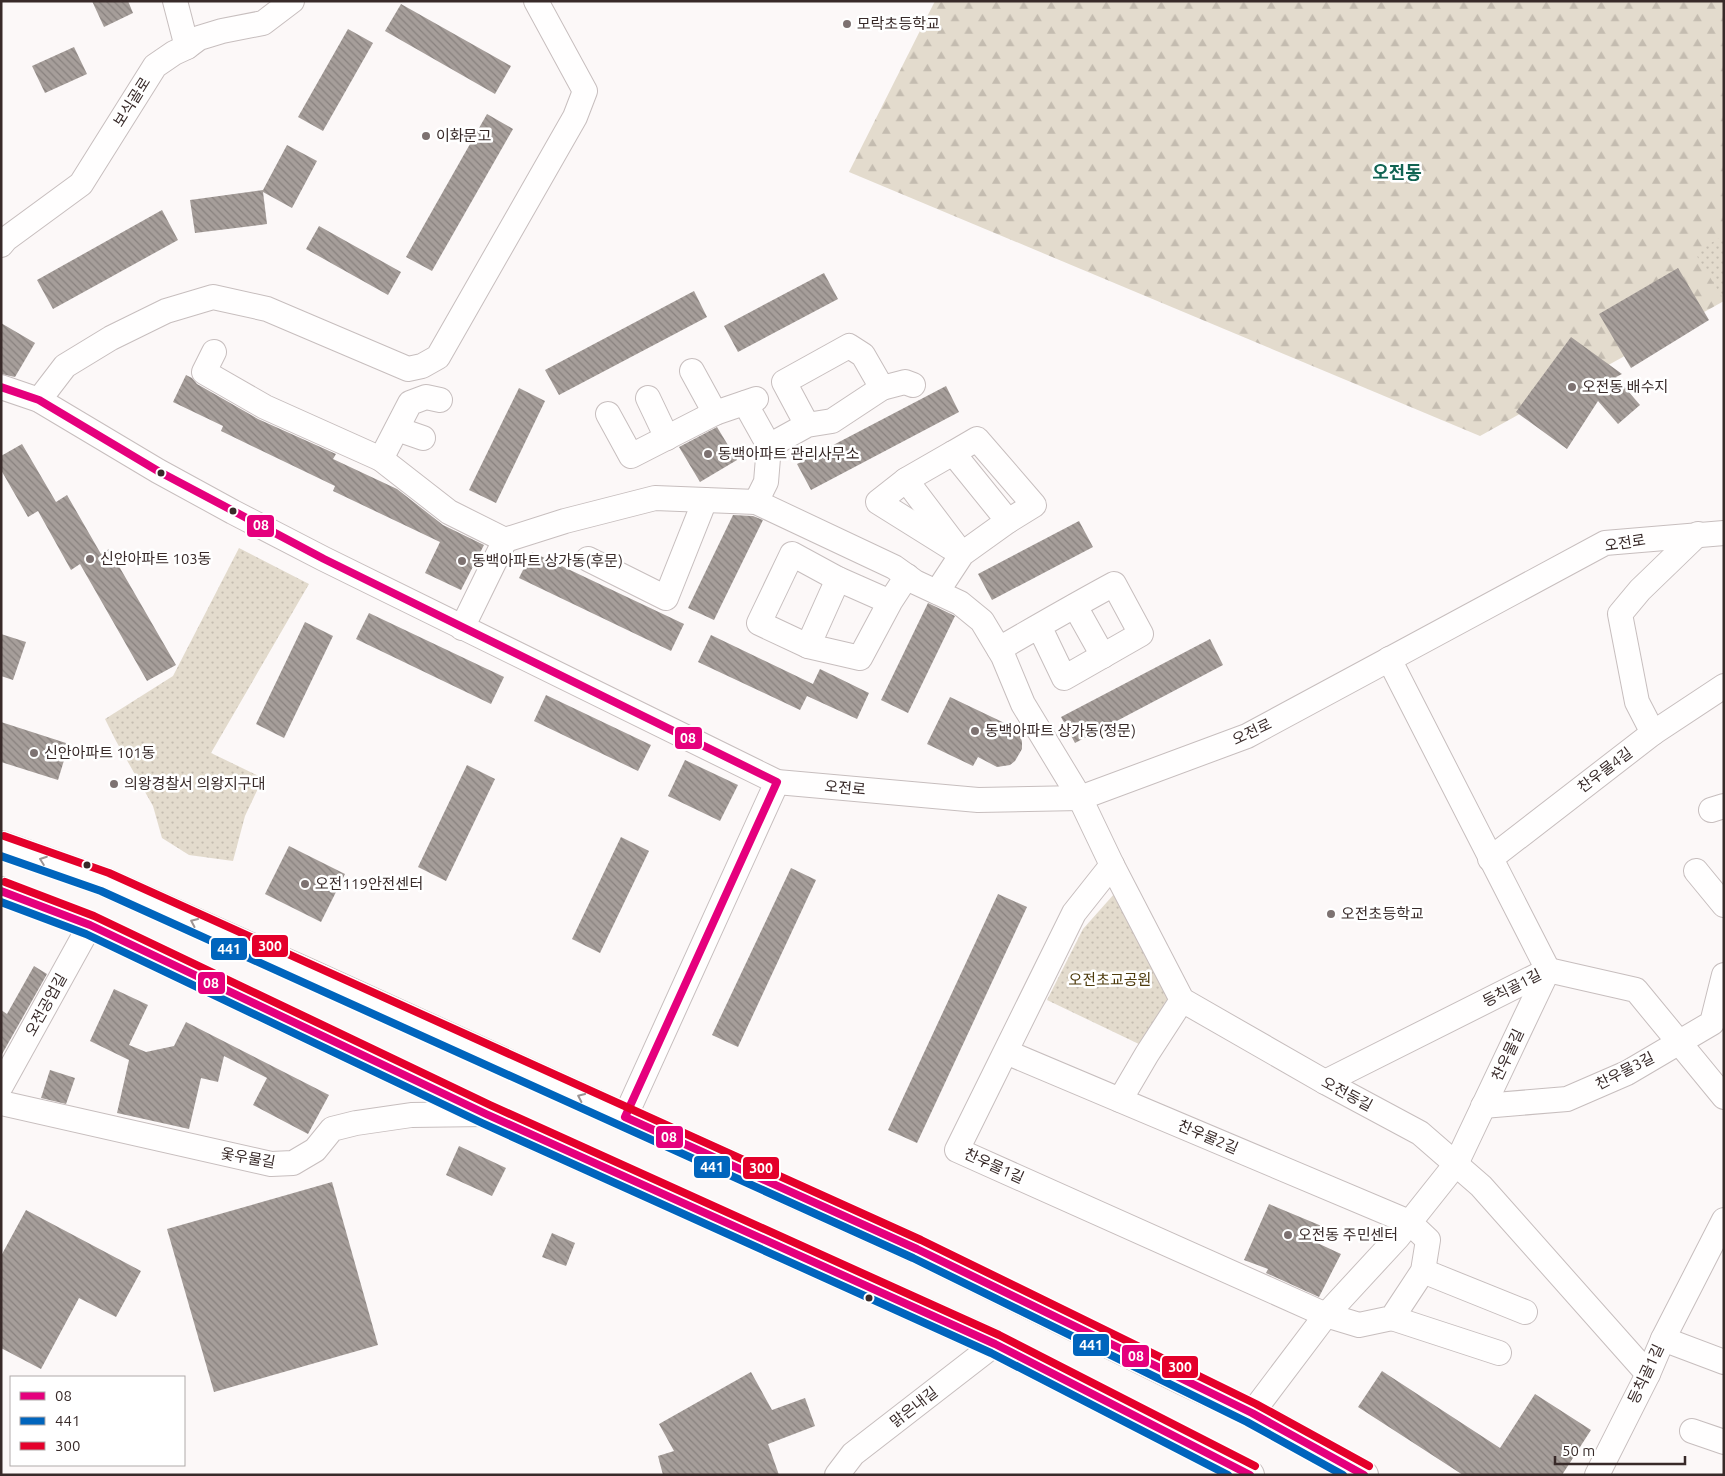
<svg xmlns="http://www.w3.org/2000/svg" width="1725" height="1476" font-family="Ubuntu,'Noto Sans KR',sans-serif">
<defs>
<pattern id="forest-firs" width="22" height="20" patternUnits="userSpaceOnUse" patternTransform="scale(1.25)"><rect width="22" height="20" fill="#e3dbcd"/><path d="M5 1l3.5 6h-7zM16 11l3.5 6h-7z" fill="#c4bcb0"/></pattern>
<pattern id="park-dots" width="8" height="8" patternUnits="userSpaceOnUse" patternTransform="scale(1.25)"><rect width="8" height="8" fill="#e3dbcd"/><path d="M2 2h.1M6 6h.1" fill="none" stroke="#c4bcb0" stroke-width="1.8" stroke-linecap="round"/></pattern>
<pattern id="building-back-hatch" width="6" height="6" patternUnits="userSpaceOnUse" patternTransform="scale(1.25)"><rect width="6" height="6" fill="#a69e9a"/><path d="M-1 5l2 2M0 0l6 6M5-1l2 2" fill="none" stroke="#88817e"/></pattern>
</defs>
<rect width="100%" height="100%" fill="#fcf8f8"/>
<path fill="url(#forest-firs)" d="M935,1H1724V301L1480,436L849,172Z"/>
<g fill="url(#park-dots)">
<path d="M1724,235V300L1695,253Z"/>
<path d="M239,548L309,584L211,753L263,778L245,816L233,861L189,855L162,838L153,806L116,741L105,719L173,676Z"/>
<path d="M1115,893L1174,1003L1143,1046L1047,1000L1083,929Z"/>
</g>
<g fill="url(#building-back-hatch)">
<path d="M92,1H128L133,13L104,27Z"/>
<path d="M401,4L511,66L495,94L385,31Z"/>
<path d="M348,29L373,43L323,131L298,117Z"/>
<path d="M74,47L87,74L45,93L32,66Z"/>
<path d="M487,114L513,129L432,271L406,257Z"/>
<path d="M287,145L317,161L292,208L263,192L267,224L195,233L190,200L263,190Z"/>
<path d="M162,210L178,240L53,309L37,280Z"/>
<path d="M319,226L401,272L388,295L306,249Z"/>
<path d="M1678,268L1709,320L1631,368L1599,314Z"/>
<path d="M824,273L838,299L738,352L724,326Z"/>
<path d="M694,291L707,317L559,395L545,370Z"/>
<path d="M1,323L35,343L15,377L1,374Z"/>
<path d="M1571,337L1622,374L1616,377L1640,405L1618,424L1598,401L1567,449L1516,412Z"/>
<path d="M186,375L192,378L197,384L258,419L336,454L333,459L397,489L443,525L484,545L461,590L425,573L440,542L333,491L335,486L221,431L223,426L173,402Z"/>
<path d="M946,386L959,412L811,490L797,464Z"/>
<path d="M519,388L545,401L496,503L469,490Z"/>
<path d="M717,427L737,460L700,482L679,447Z"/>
<path d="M22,444L56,502L67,495L101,554L109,549L176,665L147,681L80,564L71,570L38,511L28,517L1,470V456Z"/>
<path d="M733,515L753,516L763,520L714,620L688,608Z"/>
<path d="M1079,521L1093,547L992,600L978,574Z"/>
<path d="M532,552L684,624L671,651L519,578Z"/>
<path d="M928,603L955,616L908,713L881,700Z"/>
<path d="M369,613L504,677L491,704L356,639Z"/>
<path d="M305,622L333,636L284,738L256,724Z"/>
<path d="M1,634L26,642L13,680L1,676Z"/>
<path d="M711,635L813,684L811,688L820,669L869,693L857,719L807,696L800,710L698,662Z"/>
<path d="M1210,639L1223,665L1075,743L1061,717Z"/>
<path d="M546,695L651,745L638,771L534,721Z"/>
<path d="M950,697L1015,728L1020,734L1022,742V749L1015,761L1010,765L997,767L978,757L973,766L927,744Z"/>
<path d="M1,722L69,744L58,780L1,762Z"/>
<path d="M685,760L738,785L720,821L668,796Z"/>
<path d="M467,765L495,779L446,881L418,867Z"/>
<path d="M621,837L649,851L600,953L572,939Z"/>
<path d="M289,846L345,874L321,922L265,894Z"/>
<path d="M791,868L816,880L738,1047L712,1035Z"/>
<path d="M998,894L1027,907L917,1143L888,1130Z"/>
<path d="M34,966L47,974L1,1056V1010L7,1014Z"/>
<path d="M114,989L148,1005L129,1045L146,1052L174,1046L186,1022L329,1095L308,1134L253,1105L267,1078L224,1056L218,1082L201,1078L189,1129L117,1113L129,1060L90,1041Z"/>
<path d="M50,1070L75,1078L66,1104L41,1098Z"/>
<path d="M459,1146L506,1168L492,1196L446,1175Z"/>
<path d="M332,1182L378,1345L214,1392L167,1229Z"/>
<path d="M1269,1204L1324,1227L1313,1241L1341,1254L1319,1297L1266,1273L1268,1269L1244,1260Z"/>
<path d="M26,1210L141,1271L116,1317L79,1298L41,1369L1,1348V1256Z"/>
<path d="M552,1233L575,1243L566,1266L542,1257Z"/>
<path d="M1382,1371L1500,1448L1535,1394L1591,1430L1562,1475H1463L1358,1407Z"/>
<path d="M751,1372L772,1410L805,1398L815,1426L768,1444L779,1475H663L658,1456L674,1451L659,1424Z"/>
</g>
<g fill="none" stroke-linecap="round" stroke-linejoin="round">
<defs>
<g id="minor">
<path d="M175,1L187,47"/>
<path d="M1,245L6,239L81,184L155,66L174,53L187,47L199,38L222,31L263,23L292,1"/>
<path d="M214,352L204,372L265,407L381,459L449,512L505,540L565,521L655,498L756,502L894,567L915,582L960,603L982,621L1003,656L1023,704L1080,798L1112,865L1182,1000L1325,1082L1420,1133L1481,1186L1648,1374"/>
<path d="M692,371L715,413"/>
<path d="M1,387L39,400L158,471L233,512L324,559L777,782L978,800L1080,798L1247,736L1605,543L1724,533"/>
<path d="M882,388L905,382L913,385"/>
<path d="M648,398L667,438"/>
<path d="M39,400L65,366L111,338L166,311L213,297L267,309L408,369L422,366L438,357L575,117L585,91L536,1"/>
<path d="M745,403L769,446"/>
<path d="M608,414L631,456L715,413L756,399"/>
<path d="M397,429L423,438"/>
<path d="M953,453L977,439L1034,505L1008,521"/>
<path d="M381,459L410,403L426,397L440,400"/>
<path d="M906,480L878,502L950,547"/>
<path d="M756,502L766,482L769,446L807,425L832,421L882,388L863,355L849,346L784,382L807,425"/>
<path d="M588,559L666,598L705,500"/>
<path d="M937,592L962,554L1008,521L953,453L906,480L962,554"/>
<path d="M890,602L838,579L792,554L759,623L808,646L860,658L890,602L907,576"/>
<path d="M1075,606L1103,656"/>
<path d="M462,628L505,540"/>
<path d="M808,646L838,579"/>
<path d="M999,649C1037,627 1075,605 1114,584L1141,634L1064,678L1039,626"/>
<path d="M1653,733L1637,702L1620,614L1640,590L1698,534"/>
<path d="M1711,810L1724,806"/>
<path d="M1490,859L1653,733L1724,686"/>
<path d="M1696,871L1724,905"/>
<path d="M1006,1052L1409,1222L1428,1240L1423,1271L1392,1318L1359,1325L1326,1315L957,1150L1074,913L1112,865"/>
<path d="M1325,1082L1548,970L1636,990L1724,1097"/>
<path d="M1,1086L90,925"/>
<path d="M1120,1100L1147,1054L1182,1000"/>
<path d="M1,1103L271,1164L293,1163L315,1150L332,1129L356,1123L411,1115L486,1114"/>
<path d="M1483,1106L1567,1099L1627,1073L1712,1023L1724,975"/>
<path d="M625,1117L777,782"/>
<path d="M1423,1271L1525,1312"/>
<path d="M1392,1318L1499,1353"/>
<path d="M1663,1339L1724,1362"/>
<path d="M1252,1413L1326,1315L1398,1237L1456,1164L1548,970L1389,659"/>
<path d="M1692,1431L1724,1442"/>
<path d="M837,1475L853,1454L995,1344"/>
<path d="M1597,1475L1648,1374L1663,1339L1724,1220"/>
</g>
<g id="major">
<path d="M1,845L105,882L309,973L625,1117L917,1249L1184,1381L1252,1413L1364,1475"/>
<path d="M1,891L90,925L486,1114L995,1344L1250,1475"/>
</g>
</defs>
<use href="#minor" stroke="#c7bebe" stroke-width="26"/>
<use href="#major" stroke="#c7bebe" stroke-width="30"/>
<use href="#minor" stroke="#fffefe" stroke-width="24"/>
<use href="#major" stroke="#fffefe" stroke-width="28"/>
<defs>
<g id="bus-1">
<path d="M1,387L39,400L158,471L324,559L777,782L625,1117L917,1249L1252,1413L1364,1475"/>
<path d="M1,891L90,925L486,1114L995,1344L1250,1475"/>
</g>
<g id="bus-2">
<path d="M1,856L101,891L913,1258L1247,1422L1343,1475"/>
<path d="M1,902L86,934L482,1123L991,1353L1228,1475"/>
</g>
<g id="bus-3">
<path d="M4,836L109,873L921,1240L1256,1404L1369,1466"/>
<path d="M5,882L94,916L490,1105L999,1335L1255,1466"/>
</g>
</defs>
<use href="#bus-1" stroke="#fff" stroke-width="11"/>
<use href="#bus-2" stroke="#fff" stroke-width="11"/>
<use href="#bus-3" stroke="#fff" stroke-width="11"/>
<use href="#bus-1" stroke="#e5007d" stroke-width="8"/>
<use href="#bus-2" stroke="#0065bd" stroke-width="8"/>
<use href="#bus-3" stroke="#e4002b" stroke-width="8"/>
</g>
<defs><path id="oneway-chevron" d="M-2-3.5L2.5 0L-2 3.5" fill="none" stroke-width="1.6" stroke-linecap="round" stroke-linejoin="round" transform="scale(1.25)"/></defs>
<g stroke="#9c9494">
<use href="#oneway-chevron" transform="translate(43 860) rotate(-160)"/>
<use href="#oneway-chevron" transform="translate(194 922) rotate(-156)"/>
<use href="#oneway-chevron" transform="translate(581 1097) rotate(-155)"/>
</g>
<g fill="#7d7271" stroke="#fff" stroke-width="2">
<circle cx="847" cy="24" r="5"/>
<circle cx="426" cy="136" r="5"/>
<circle cx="1572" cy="387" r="5"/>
<circle cx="708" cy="454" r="5"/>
<circle cx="90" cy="559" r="5"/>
<circle cx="462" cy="561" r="5"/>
<circle cx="975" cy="731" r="5"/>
<circle cx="34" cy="753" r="5"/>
<circle cx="114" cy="784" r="5"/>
<circle cx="305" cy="884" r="5"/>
<circle cx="1331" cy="914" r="5"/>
<circle cx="1288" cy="1235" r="5"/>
</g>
<g fill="#382a29" stroke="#fff" stroke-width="2">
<circle cx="161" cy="473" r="4.5"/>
<circle cx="233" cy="511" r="4.5"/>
<circle cx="87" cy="865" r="4.5"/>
<circle cx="869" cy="1298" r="4.5"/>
</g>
<g text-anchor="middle" stroke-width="5" stroke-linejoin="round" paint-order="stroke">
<g font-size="15" fill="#382a29" stroke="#fff" text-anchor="start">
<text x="857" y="29">모락초등학교</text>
<text x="436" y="141">이화문고</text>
<text x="1582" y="392">오전동 배수지</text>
<text x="718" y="459">동백아파트 관리사무소</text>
<text x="100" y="564">신안아파트 103동</text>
<text x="472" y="566">동백아파트 상가동(후문)</text>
<text x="985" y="736">동백아파트 상가동(정문)</text>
<text x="44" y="758">신안아파트 101동</text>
<text x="124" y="789">의왕경찰서 의왕지구대</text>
<text x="315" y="889">오전119안전센터</text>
<text x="1341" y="919">오전초등학교</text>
<text x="1298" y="1240">오전동 주민센터</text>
</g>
<g font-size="15" fill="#382a29" stroke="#fff">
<text transform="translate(132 102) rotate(-58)" y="5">보식골로</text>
<text transform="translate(1625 543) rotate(-9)" y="5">오전로</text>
<text transform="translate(1252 732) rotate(-25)" y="5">오전로</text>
<text transform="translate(1605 770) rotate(-37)" y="5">찬우물4길</text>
<text transform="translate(845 788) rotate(5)" y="5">오전로</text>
<text transform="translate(1512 988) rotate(-27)" y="5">등칙골1길</text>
<text transform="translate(46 1005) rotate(-61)" y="5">오전공업길</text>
<text transform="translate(1508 1055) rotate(-65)" y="5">찬우물길</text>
<text transform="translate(1625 1071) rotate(-27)" y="5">찬우물3길</text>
<text transform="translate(1347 1094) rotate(28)" y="5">오전동길</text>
<text transform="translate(1208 1137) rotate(23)" y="5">찬우물2길</text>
<text transform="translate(248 1158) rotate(10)" y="5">옻우물길</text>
<text transform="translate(994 1166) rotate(24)" y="5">찬우물1길</text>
<text transform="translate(1646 1374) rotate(-65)" y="5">등칙골1길</text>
<text transform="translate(914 1407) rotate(-38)" y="5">맑은내길</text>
</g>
<g font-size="15" fill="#4d3a0c" stroke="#fff">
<text x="1110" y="985">오전초교공원</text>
</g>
<g font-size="18" font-weight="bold" fill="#116453" stroke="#fff">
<text x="1397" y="179">오전동</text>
</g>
</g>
<g stroke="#fff" stroke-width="2">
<rect x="246" y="514" width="29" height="24" rx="5" fill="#e5007d"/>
<rect x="674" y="726" width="29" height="24" rx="5" fill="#e5007d"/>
<rect x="251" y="934" width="38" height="24" rx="5" fill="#e4002b"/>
<rect x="210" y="937" width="38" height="24" rx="5" fill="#0065bd"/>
<rect x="197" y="971" width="29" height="24" rx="5" fill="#e5007d"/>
<rect x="655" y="1125" width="29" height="24" rx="5" fill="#e5007d"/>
<rect x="693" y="1155" width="38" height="24" rx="5" fill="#0065bd"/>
<rect x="742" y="1156" width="38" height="24" rx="5" fill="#e4002b"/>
<rect x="1072" y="1333" width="38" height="24" rx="5" fill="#0065bd"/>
<rect x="1121" y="1344" width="29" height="24" rx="5" fill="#e5007d"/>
<rect x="1161" y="1355" width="38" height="24" rx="5" fill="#e4002b"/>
</g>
<g font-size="14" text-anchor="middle" font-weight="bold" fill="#fff">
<text x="261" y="530">08</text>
<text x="688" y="743">08</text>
<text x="270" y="951">300</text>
<text x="229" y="954">441</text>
<text x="211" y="988">08</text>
<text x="669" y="1142">08</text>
<text x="712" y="1172">441</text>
<text x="761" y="1173">300</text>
<text x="1091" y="1350">441</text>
<text x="1136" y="1361">08</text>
<text x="1180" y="1372">300</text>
</g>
<rect width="1725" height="1476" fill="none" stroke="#382a29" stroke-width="5"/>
<rect x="10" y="1376" width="175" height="90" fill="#ffffff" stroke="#afaaa9"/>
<rect x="20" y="1392" width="25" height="8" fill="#e5007d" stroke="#afaaa9"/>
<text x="55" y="1401" font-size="15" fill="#382a29">08</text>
<rect x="20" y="1417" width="25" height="8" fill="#0065bd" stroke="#afaaa9"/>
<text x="55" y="1426" font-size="15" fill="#382a29">441</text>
<rect x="20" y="1442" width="25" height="8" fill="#e4002b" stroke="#afaaa9"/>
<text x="55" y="1451" font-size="15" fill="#382a29">300</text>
<path d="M1555 1456v8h130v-8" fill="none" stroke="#382a29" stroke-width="2.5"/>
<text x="1562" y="1456" font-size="15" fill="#382a29" stroke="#ffffff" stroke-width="4" paint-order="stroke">50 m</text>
</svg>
